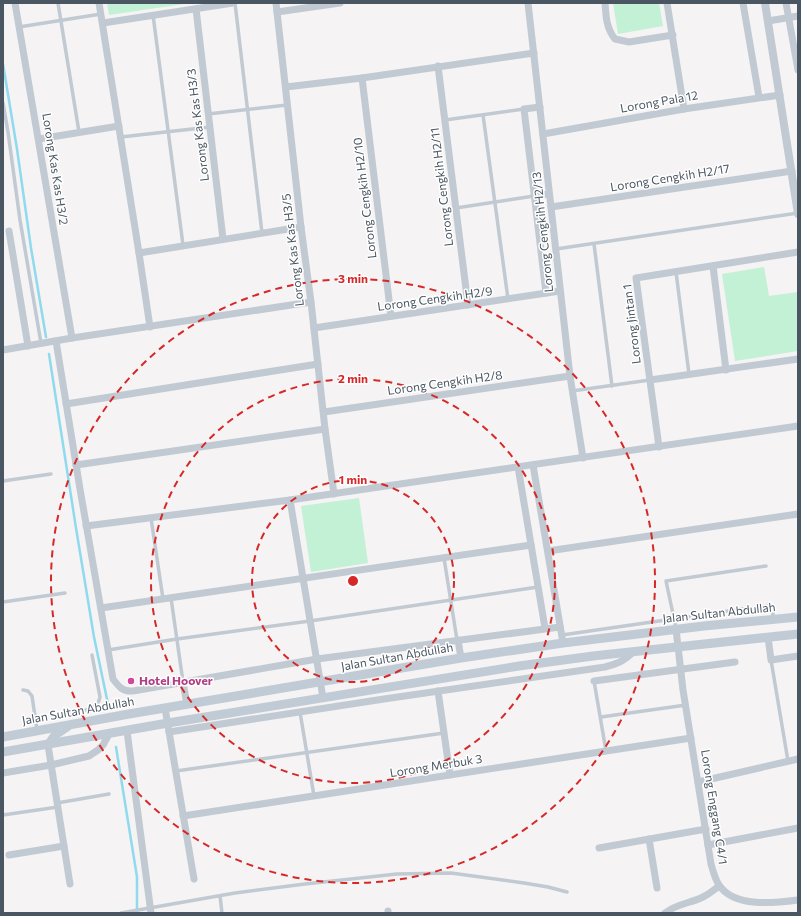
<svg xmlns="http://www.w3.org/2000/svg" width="801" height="916" font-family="Commissioner,sans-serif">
<rect width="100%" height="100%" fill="#f5f3f3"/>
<g fill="#c3f1d5">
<path d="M107,3H191L109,15Z"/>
<path d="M613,3H659L663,26L618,34Z"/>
<path d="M764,267L769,296L798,292V351L735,361L722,274Z"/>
<path d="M359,498L368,563L311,572L301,506Z"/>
</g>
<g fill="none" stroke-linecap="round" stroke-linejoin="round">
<g stroke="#90daee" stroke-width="2.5">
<path d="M3,64L17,149L31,248L46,337"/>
<path d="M49,354L76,528L94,637L108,704"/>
<path d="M116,747L137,877V913"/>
</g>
<g stroke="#c1cad2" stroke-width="3.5">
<path d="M58,3L79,132"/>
<path d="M235,3L262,233"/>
<path d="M153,15L183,245"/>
<path d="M19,27L101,14"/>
<path d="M3,103L8,132L20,220L41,343"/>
<path d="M208,114L287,105"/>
<path d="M483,115L508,299"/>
<path d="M445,120L524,109"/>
<path d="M121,137L210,127"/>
<path d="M456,208L534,196"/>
<path d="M594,244L612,386"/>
<path d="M556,249L798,213"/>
<path d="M676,272L689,374"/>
<path d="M572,391L650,380"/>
<path d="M3,481L51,474"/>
<path d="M151,518L163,599"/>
<path d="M444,558L457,640"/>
<path d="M171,598L183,682"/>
<path d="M3,602L65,593"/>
<path d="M676,628L666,581L766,566"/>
<path d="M562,635L742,609L770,606L773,610V618"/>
<path d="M108,650L177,639L310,621L538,587"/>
<path d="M771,660L788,761"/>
<path d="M594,681L606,751"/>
<path d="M23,690L28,691L32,696L37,730"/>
<path d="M69,712C80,711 98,711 100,697L92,655"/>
<path d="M300,712L314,796"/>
<path d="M601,717L686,705"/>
<path d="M176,771L444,733"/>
<path d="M57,803L109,794"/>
<path d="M3,815L58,807"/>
<path d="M220,896L222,913"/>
<path d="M121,913L235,893L305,884L397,874L451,873L524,883L548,887L567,892"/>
</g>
<g stroke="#c1cad2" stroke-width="7">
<path d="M15,3L72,338"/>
<path d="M99,3L139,253L150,327"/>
<path d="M276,3L301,227L311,302L325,429L334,494"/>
<path d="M528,3L570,376L583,458"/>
<path d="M605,3C606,16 606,28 615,39L629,42L673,35"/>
<path d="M667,3L684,109"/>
<path d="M743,3L759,97"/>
<path d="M786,3L798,70"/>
<path d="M196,9L223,239"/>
<path d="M277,12L340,3"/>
<path d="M768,21L798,16"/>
<path d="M103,23L233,3"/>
<path d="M438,66L468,305"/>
<path d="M362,78L391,316"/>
<path d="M286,87L362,78L534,53"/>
<path d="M540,107L524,109L546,293"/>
<path d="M543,134L684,109L780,95"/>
<path d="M39,139L119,126"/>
<path d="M534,196L549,194"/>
<path d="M551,207L792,171"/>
<path d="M9,231L28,346"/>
<path d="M139,253L301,227"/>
<path d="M713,266L726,370"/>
<path d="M314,328L560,291"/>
<path d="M56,341L80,489L113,679C119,687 123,692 133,691L317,659L560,627"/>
<path d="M3,350L72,338L311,302"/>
<path d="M650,380L798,359"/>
<path d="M66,404L318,364"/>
<path d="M324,412L570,376"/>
<path d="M659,447L636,278L798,252"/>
<path d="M76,465L325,429"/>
<path d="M533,465L563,643"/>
<path d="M518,467L545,628"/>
<path d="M290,500L323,698"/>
<path d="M86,526L290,500L798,426"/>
<path d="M548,551L798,514"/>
<path d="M101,608L531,545"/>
<path d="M676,629L683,690L711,864C713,871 715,879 719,885C734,908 775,903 798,900"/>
<path d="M768,637L771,660L798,656"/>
<path d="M458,640L461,658"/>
<path d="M594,681L735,662"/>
<path d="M183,683L187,704"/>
<path d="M438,691L450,775"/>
<path d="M165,708L194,879"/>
<path d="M127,731L151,913"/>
<path d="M169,732L384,699L605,667C616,664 625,661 633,652"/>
<path d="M48,745L70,884"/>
<path d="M3,773L51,765L89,756L98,750L103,745L109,734"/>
<path d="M698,782L798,759"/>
<path d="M183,816L691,738"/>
<path d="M649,839L657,888"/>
<path d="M708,845L798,828"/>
<path d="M599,848L706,829"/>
<path d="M9,855L64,846"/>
<path d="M388,911V913"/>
<path d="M665,913C676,904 691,903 703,897C709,894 714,890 719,886"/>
</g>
<path stroke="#c1cad2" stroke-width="8" d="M765,3L798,214"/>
<g stroke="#c1cbd6" stroke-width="9">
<path d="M3,737L129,714L461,658L563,643L704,626L798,617"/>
<path d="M48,745L55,735L67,727"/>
<path d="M3,752L168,723L519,666L593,656L798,634"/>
</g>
</g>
<g fill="none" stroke="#d62828" stroke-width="2" stroke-dasharray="7 5">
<circle cx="353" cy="581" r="101"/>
<circle cx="353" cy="581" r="202"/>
<circle cx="353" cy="581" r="302"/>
</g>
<circle fill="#d1479c" stroke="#fff" stroke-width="1.5" cx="131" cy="681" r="4"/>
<g text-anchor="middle" stroke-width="3" stroke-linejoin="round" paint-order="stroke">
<g font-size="12" fill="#4a5661" stroke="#fff">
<text transform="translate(659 102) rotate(-10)" y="4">Lorong Pala 12</text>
<text transform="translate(198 125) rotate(-97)" y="4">Lorong Kas Kas H3/3</text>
<text transform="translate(55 169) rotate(81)" y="4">Lorong Kas Kas H3/2</text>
<text transform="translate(670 178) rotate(-9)" y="4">Lorong Cengkih H2/17</text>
<text transform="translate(442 187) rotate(-97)" y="4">Lorong Cengkih H2/11</text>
<text transform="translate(365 198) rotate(-97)" y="4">Lorong Cengkih H2/10</text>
<text transform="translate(543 232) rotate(-96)" y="4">Lorong Cengkih H2/13</text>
<text transform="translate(293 250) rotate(-97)" y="4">Lorong Kas Kas H3/5</text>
<text transform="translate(435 299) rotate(-8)" y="4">Lorong Cengkih H2/9</text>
<text transform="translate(632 324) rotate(-97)" y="4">Lorong Jintan 1</text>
<text transform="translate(445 383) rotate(-8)" y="4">Lorong Cengkih H2/8</text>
<text transform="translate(719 613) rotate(-6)" y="4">Jalan Sultan Abdullah</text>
<text transform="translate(397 657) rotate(-10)" y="4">Jalan Sultan Abdullah</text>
<text transform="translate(78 711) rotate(-10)" y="4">Jalan Sultan Abdullah</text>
<text transform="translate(436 766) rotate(-9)" y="4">Lorong Merbuk 3</text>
<text transform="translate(714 807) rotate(81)" y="4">Lorong Enggang C4/1</text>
</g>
<g font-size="12" font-weight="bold" fill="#b23c85" stroke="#fff" text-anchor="start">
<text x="139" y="685">Hotel Hoover</text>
</g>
</g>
<circle cx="353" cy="581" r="6" fill="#d62828" stroke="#fff" stroke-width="2"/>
<g font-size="12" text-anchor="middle" font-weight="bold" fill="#d62828" stroke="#fff" stroke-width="3" stroke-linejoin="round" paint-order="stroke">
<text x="353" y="283">3 min</text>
<text x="353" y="383">2 min</text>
<text x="353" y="484">1 min</text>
</g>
<rect width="801" height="916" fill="none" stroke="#4a5661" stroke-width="8"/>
</svg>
